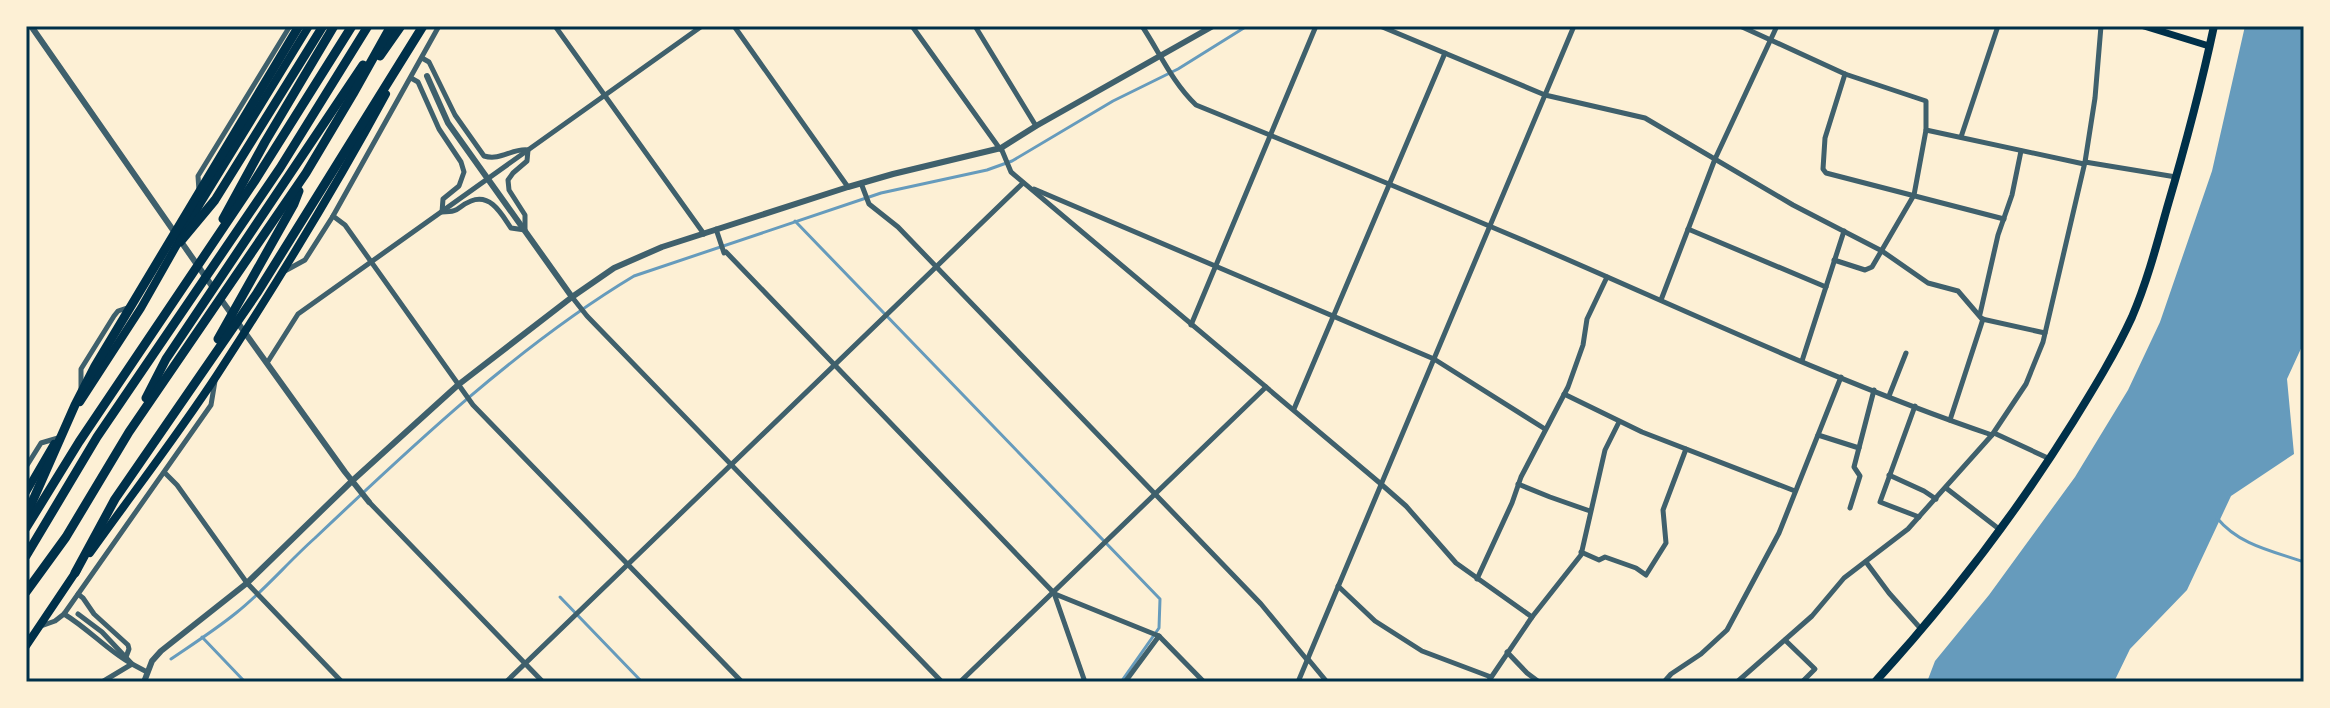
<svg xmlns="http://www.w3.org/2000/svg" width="2330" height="708" font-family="'Titillium Web',sans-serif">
<rect width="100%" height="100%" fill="#fdf0d5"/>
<path fill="#669bbc" d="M2245,26H2304V342L2287,379L2294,454L2231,496L2187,590L2130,649L2114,682H1927L1935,661L1989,595L2075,477L2128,390L2160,322L2212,171Z"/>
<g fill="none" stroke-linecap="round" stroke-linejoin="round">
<g stroke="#669bbc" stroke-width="3">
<path d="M795,221L1160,599L1159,628L1121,682"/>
<path d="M2217,518C2239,545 2272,551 2304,562"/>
<path d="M560,597L642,682"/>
<path d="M202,637L245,682"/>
<path d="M171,659C193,644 215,630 236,613C264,591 288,562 315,538C412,446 519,345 634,276L881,193L987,170L1012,161L1113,101L1178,69L1247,26"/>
</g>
<g stroke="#3f606c" stroke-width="5">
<path d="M555,26L704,234"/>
<path d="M734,26L848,187"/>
<path d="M912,26L1000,149"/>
<path d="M975,26L1036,126"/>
<path d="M1142,26C1160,53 1172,82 1196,105C1307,150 1417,195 1527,242C1681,308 1833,381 1992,435"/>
<path d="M1380,26L1545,95L1645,118L1793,205L1882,251L1928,283L1958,291L1982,319L2045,333"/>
<path d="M1740,26L1845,74L1926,101V130L2084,164"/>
<path d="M1845,74L1825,138L1823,169L1826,173L2004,219"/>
<path d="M411,78L418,82L439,129L461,162L464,172L459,186L443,199L442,212C461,212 456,207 471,201C491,193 502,215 511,228L525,230V215L509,190L508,180L513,173L527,161L528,150C512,148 501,161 484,156L455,115L429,62L422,58"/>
<path d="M1961,137L1998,26"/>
<path d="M1001,148L1011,172L1381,484L1406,506L1456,563L1532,617"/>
<path d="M2085,162L2176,177"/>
<path d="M861,183L869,204L898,227L1261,604L1308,661"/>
<path d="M1034,189L1434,359L1545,429"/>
<path d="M199,191L198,176L290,26"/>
<path d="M333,216L345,225L473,405L742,682"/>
<path d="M716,229L724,253"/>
<path d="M1688,229L1826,287"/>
<path d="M726,252L1053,592"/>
<path d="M1834,260L1865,270L1872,267L1914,195L1926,130"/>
<path d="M283,272L305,260L333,216L439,26"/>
<path d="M572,297L587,316L942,682"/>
<path d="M1661,300L1715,159L1777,26"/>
<path d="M1980,314L1998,235L2012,195L2021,151"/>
<path d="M1191,325L1316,26"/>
<path d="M1802,361L1844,231"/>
<path d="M267,363L298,314L702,26"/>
<path d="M81,390V369L114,316L118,311L130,307"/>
<path d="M1564,394L1642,432L1795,491"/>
<path d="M1889,396L1906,353"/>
<path d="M1915,406L1880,502L1919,517"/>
<path d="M1294,409L1445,53"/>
<path d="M1950,420L1983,319"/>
<path d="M1994,433L2050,459"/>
<path d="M1818,435L1859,448"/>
<path d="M26,467L41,443L58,438"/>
<path d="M165,473L177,485L247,583L342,682"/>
<path d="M1889,475L1924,491L1936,499"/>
<path d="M1518,484L1550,497L1590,511"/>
<path d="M1946,488L1999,529"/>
<path d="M369,502L543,682"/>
<path d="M1850,508L1860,476L1854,467L1874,390"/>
<path d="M1581,552L1599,560L1605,557L1636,568L1646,575L1666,543L1663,510L1686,449"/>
<path d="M1866,562L1889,593L1921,629"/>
<path d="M1477,579L1512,503L1521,477L1568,387L1583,345L1587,319L1607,277"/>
<path d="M1338,586L1375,621L1422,651L1491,677"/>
<path d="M78,594L83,598L94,614L128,645L129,649L126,657"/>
<path d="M1055,594L1159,636L1204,682"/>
<path d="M1055,596L1085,682"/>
<path d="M64,614C89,629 109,652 132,664L102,682"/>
<path d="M78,614L102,632L132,664L147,672"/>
<path d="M41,626L55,621L64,614L211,405L215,381"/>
<path d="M1785,640L1815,669L1802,682"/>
<path d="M1507,652L1527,673L1539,682"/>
<path d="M1308,659L1327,682"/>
<path d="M506,682L1023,183"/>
<path d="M960,682L1266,387"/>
<path d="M1125,682L1159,636"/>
<path d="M1298,682L1574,26"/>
<path d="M1488,682L1532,617L1581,555L1605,450L1619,422"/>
<path d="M1664,682L1671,674L1701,654L1727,630L1779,533L1841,377"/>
<path d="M1737,682L1812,616L1844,578L1908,529L1992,435L2026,384L2043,342L2085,162L2095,98L2101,26"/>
</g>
<g stroke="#3f606c" stroke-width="6">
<path d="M31,26L214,289"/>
<path d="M427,76L448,123L572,297"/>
<path d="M220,298L345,472L369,502"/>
<path d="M144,682L152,661L161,651L247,583L352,481L458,385L572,297L614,268L662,247L848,187L893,174L1001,148L1036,126L1213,26"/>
</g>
<path stroke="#003049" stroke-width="7" d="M2144,26L2209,46"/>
<path stroke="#003049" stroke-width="8" d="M1875,682C1949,601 2015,515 2073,422C2094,388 2115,354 2132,317C2147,282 2157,244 2167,208C2185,147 2201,87 2214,26"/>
<g stroke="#003049" stroke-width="8">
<path d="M80,402L141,308L200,204L309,26"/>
<path d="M26,492L54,444"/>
<path d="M90,553C132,494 177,436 217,375C277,283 334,190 386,94"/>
<path d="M26,646L77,570"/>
</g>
<g stroke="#003049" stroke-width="9">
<path d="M380,56L401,26"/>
<path d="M223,219L265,142L334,26"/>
<path d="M180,242L215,200L323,26"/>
<path d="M218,339L294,204L299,191"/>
<path d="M146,398L166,359L363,65"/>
<path d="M26,516L75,405L95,366L299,26"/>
<path d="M26,528L79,442L254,182L352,26"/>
<path d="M26,556L97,437L280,168L368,26"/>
<path d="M75,573L115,499L257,293L423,26"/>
<path d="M26,592L66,537L129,432L306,173L353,94L391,26"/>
</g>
</g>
<rect width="2330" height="708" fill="none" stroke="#fdf0d5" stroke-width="56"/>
<rect x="28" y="28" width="2274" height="652" fill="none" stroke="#003049" stroke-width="3"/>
</svg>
